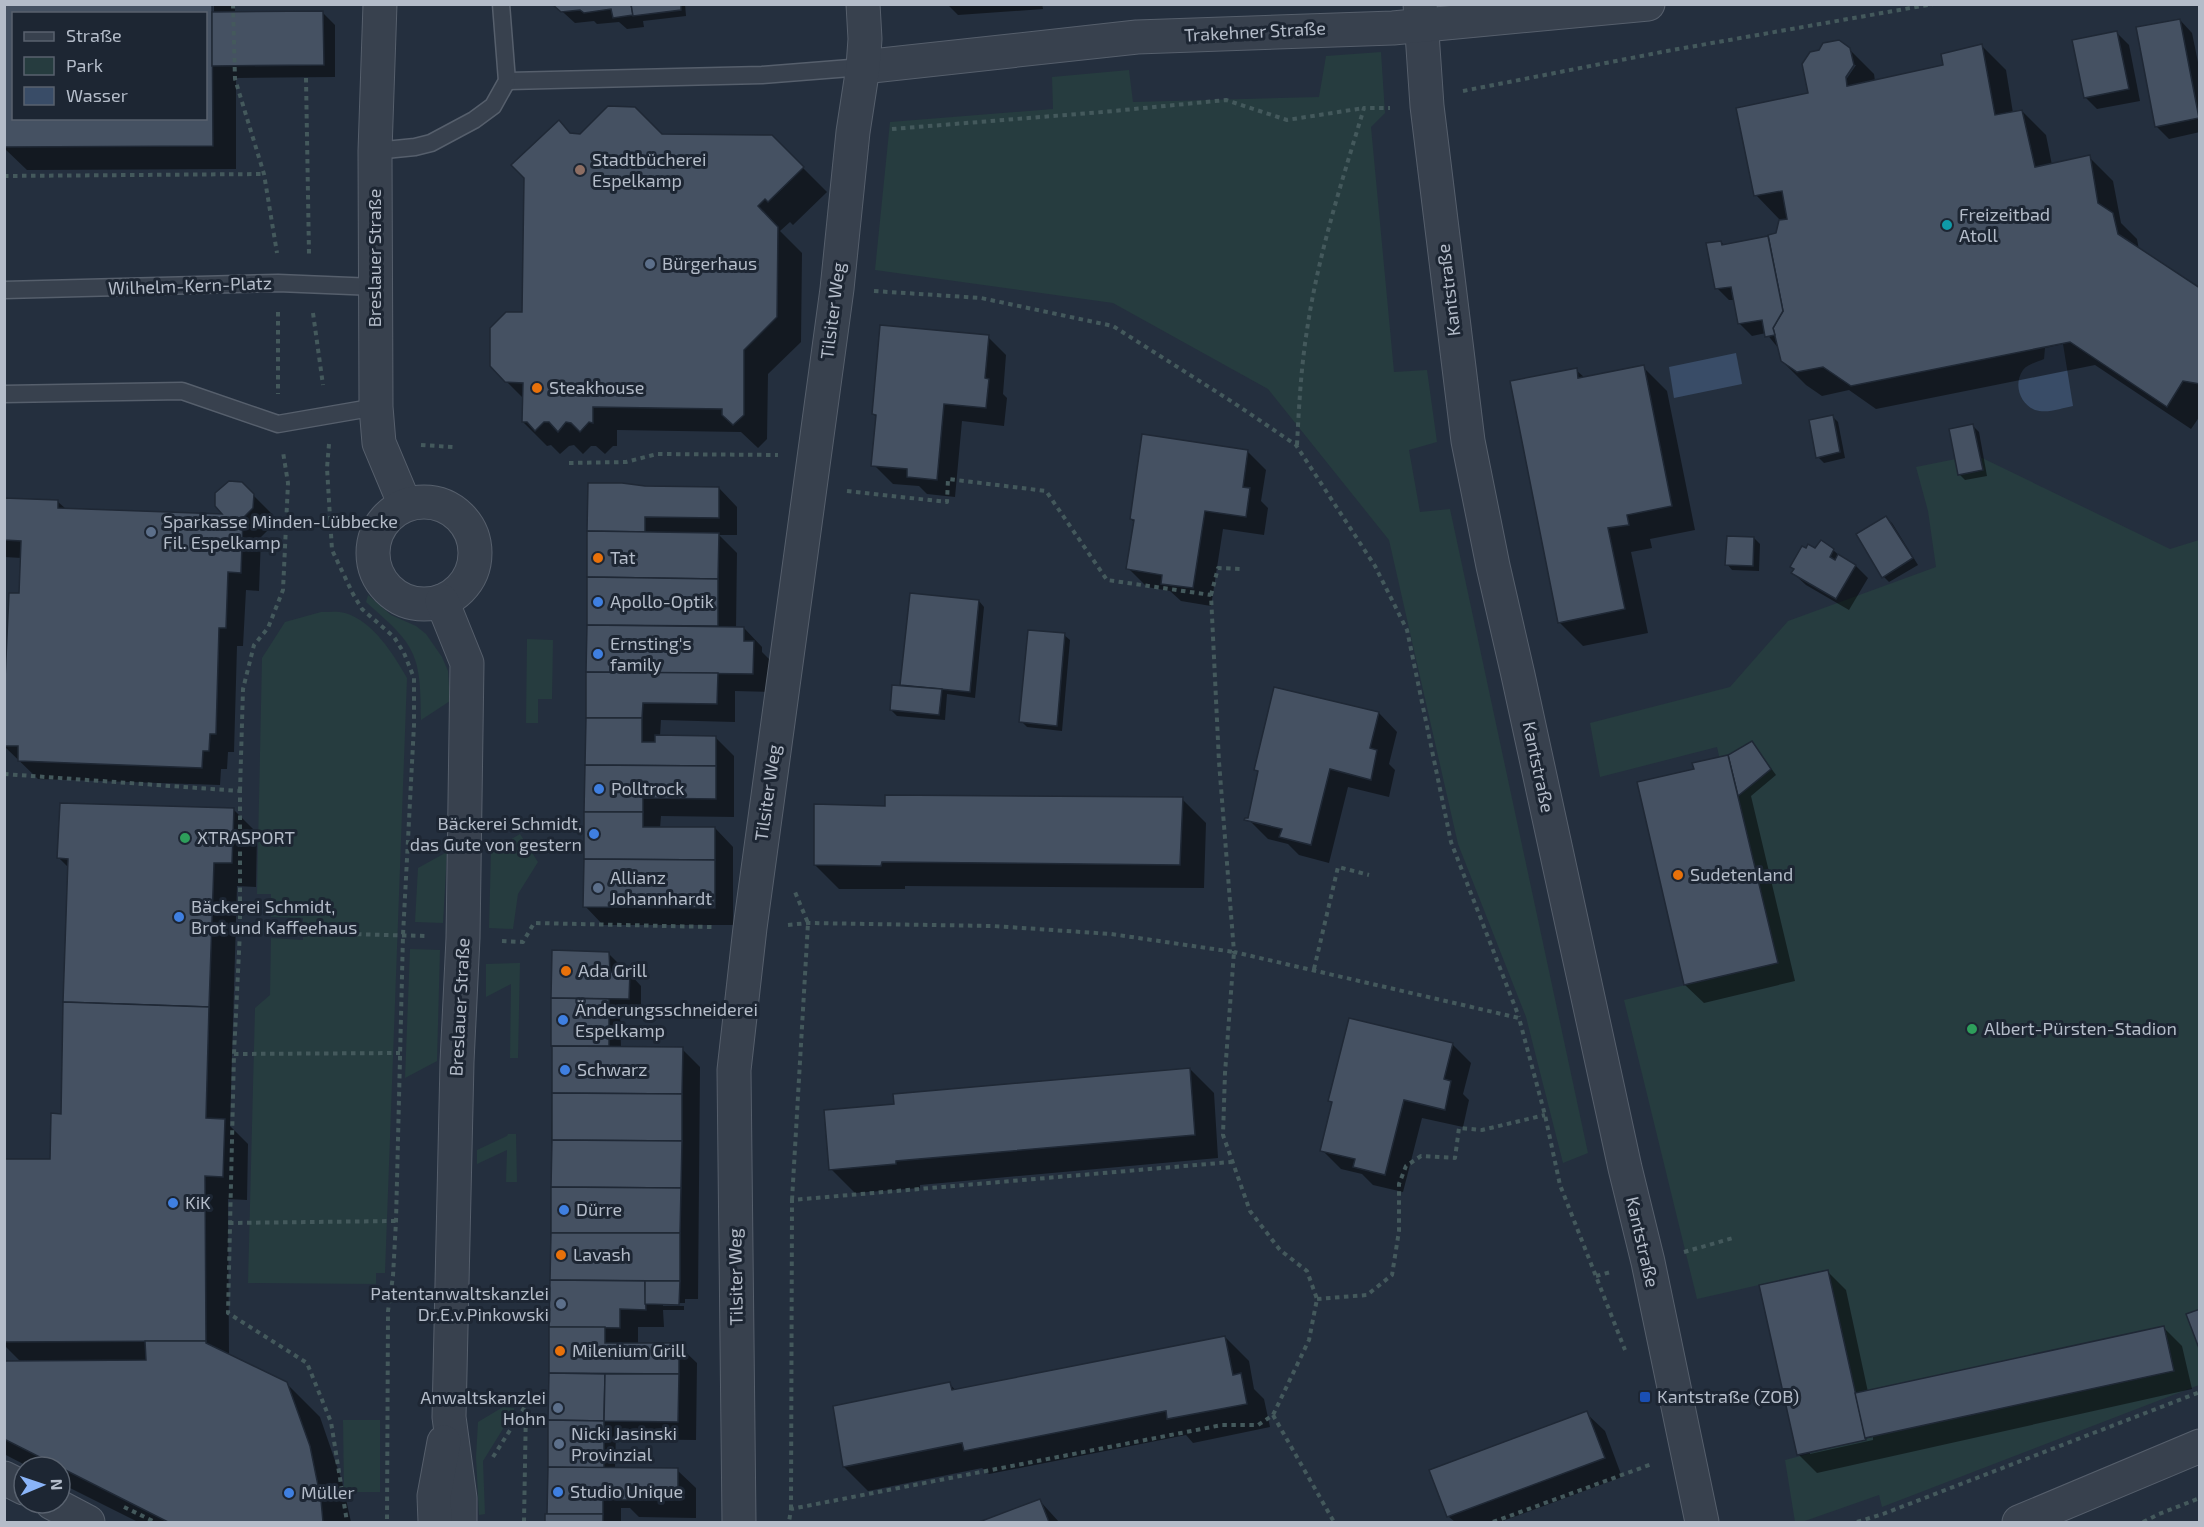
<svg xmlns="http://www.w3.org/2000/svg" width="2204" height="1527" font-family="'Exo 2',sans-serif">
<rect width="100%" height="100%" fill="#242f3e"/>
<g fill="#263c3f">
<path d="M1381,52L1385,113L1371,127L1394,372L1427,370L1437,442L1409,450L1420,512L1450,509L1588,1153L1563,1163L1526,1017L1458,844L1389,540L1268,389L1113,303L875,270L890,122L1053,109L1052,77L1129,70L1133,102L1319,97L1326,56Z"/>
<path d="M1976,455L2170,549L2199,540V1385L1882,1507L1879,1495L1802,1522H1795L1785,1460L1865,1439L1826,1270L1697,1299L1624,1000L1767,965L1717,747L1600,777L1590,723L1730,687L1788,621L1936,567L1928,511L1916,467Z"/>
<path d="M368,595L391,615L416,626L426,634L442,657L448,671L450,701L421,720C421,652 415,645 366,602Z"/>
<path d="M321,612C329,612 338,611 345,613C373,621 394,655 407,678L385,1273H376V1284L248,1283L255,1008L270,995L271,938L303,940V918L271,917V894H257L262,658L285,622Z"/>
<path d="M527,639L553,640L552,699H538V723H526Z"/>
<path d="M520,834L538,862L518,894L513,929L489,928L491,851Z"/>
<path d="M447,852L443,923L415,922L418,868Z"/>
<path d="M410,949L440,950L437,1061L405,1078Z"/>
<path d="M520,963L518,1058H510L511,984L486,997V964Z"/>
<path d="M508,1134H516L517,1182H506L507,1150L477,1164V1150L507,1136Z"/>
<path d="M503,1407L514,1408V1411L483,1461L485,1514L479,1515L476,1457L478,1422Z"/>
<path d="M343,1420H380V1492H344Z"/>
</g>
<g fill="#394c67">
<path d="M2063,344L2073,406C2062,408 2047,414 2035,410C2020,404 2013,384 2023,370C2028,364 2037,362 2044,359L2045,348Z"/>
<path d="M1736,353L1742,384L1674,398L1669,367Z"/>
</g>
<g fill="#0007" fill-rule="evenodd">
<path d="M4,4L211,14H214V4H235V13L322,12L335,25V77L236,78V169L27,170L4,148ZM14,14H206V118H14Z"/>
<path d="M554,4H685L686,16L643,21L644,27L627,29L619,22L597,24L594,21L575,23Z"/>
<path d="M947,4H1042L1043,9L958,15Z"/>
<path d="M2180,20L2192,33L2200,72V132L2169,139L2156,126Z"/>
<path d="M2117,33L2129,45L2140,101L2097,109L2085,97Z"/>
<path d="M1982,46L2006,70L2013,113L2022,111L2046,135L2052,165L2089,157L2113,181L2121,223L2137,239L2139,250L2200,290V416L2191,429L2095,365L1876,409L1849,390L1822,396L1806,385L1782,361L1779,349L1766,333L1752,336L1739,323L1735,300H1729L1717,288L1721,242L1725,246L1778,234L1781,221L1756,195L1810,94L1849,49L1874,74L1875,81L1945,66ZM1852,65H1856L1843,84Z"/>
<path d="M572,135L772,137L827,192L793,225L790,222L780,231L802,253L801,342L768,374L767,439L758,448L741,432L617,430V446H613L605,454L596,446H591L583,454L574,445L569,446L560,454L551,445L547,446L523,422L524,399L506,381Z"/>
<path d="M988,337L1006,355L1003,394L1007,398L1004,426L962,421L955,497L927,494L919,486L893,484L874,465L878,418L873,414Z"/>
<path d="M1643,367L1667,391L1695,530L1650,539L1652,548L1631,552L1648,633L1583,646L1559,622L1576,370L1585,378Z"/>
<path d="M1832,416L1838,422L1845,458L1824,463L1818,457Z"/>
<path d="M1973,426L1979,432L1987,476L1965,480L1959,474Z"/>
<path d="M1247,451L1266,470L1261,501L1268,508L1264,535L1223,529L1211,606L1181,601L1170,591L1147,587L1129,569L1135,523L1131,519Z"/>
<path d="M241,483L272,514L271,527L261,537L259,591L246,590L243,646H237L234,752H228L227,769H221L220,785L38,779L4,746L21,595L22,558L4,557V499L57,501L66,509L225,516Z"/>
<path d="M589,484L645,488H719L737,507V535H719L737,553L736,628H744L762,647V652L771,661V692L735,691V722L661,720L660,736L716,738L734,756V817L661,816L660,828H715L733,847V925H603L585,906Z"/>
<path d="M1886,518L1892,523L1918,565L1889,582L1884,577Z"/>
<path d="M1754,538L1760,544L1759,571L1732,570L1727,564Z"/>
<path d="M1816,550H1833L1841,557L1856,566L1868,578L1849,610L1806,585L1793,573Z"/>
<path d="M911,594L979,601L984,607L975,698L947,694L945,720L897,716L891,710L902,687Z"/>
<path d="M1064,635L1070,640L1062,731L1027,727L1021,721Z"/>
<path d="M1379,713L1397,732L1389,764L1395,770L1389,797L1348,787L1329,863L1299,855L1288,844L1268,839L1249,820L1259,773L1256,770Z"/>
<path d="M1757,749L1776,775L1751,796L1795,981L1704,1003L1685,985L1696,770L1694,764Z"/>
<path d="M1182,799L1206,823L1204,888L905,886V889H839L815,865L886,807Z"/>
<path d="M233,809L257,833L256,887L237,886L230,1126L248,1144L247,1200L228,1199L229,1356L286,1383L320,1417L342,1481L351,1522H138L60,1483V1467H29L4,1454V1362H21L4,1345V1161H52L62,1115L69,868L59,858Z"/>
<path d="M553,952L608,953L621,966V973H629L641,986V1011H620L621,1048L682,1049L700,1067L698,1299H685V1303H663V1306H684V1310H663L664,1327H638V1344L678,1345L697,1363L696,1440L624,1439L616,1431L615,1469L677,1470L696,1488V1518L639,1517L630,1508H621V1522H548Z"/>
<path d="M1452,1044L1471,1063L1463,1094L1469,1100L1463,1127L1422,1118L1403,1192L1373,1185L1362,1174L1341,1169L1322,1150L1334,1104L1330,1100Z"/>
<path d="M1190,1069L1214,1093L1218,1158L920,1185V1188L855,1193L831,1169L896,1105Z"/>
<path d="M1828,1272L1846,1290L1868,1392L2163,1327L2182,1346L2192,1389L1817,1473L1798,1454ZM1873,1437V1440L1810,1454V1451Z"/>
<path d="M1225,1337L1249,1361L1254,1389L1264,1399L1270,1427L1193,1443L1186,1435L989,1474L982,1468L868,1491L844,1467L950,1384L956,1391Z"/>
<path d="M1586,1413L1605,1431L1622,1477L1500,1522H1455L1449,1517L1431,1471Z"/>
<path d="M1040,1501L1059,1522H983Z"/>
</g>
<g fill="#455162" stroke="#1f2835" stroke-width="1.5" fill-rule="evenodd">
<path d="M4,4H212L213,146L4,147ZM14,14H206V118H14Z"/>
<path d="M552,4H631L633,15L613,18L611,9L584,13L580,10L561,12Z"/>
<path d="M631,4H681V10L633,16Z"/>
<path d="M323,11L324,65L212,66V12Z"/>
<path d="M2180,19L2199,118L2155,127L2136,27Z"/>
<path d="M2117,31L2129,89L2084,98L2072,40Z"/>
<path d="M1839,40L1850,48L1854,65L1846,77L1847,86L1943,65L1941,54L1982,44L1995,115L2022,110L2035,167L2090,155L2098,203L2113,213L2118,234L2200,288V384L2183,381L2167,407L2070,342L1851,386L1823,367L1797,372L1781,361L1773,328L1783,311L1768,235L1776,233L1779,220L1787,219L1782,191L1754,196L1736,108L1808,93L1802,64L1810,52L1819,50L1823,43Z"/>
<path d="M608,106L635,107L662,134L772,135L804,167L768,202L765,199L758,206L778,227L777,317L744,350V415L733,425L722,415V409L593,407V423L589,422L580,432L571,423L566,422L558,432L549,422H544L535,431L527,422H522L523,383L505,382L490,366V328L506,312H522L524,178L511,165L559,120L570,133L580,134Z"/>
<path d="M1768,236L1783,311L1773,328L1775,335L1765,337L1762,320L1738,324L1731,287L1715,289L1706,243L1721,241L1722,245Z"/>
<path d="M880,325L989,335L985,378L989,379L986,408L944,404L937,480L907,477V469L871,466L876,415L872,414Z"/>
<path d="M1644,365L1672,506L1627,515L1629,525L1608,528L1625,609L1558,623L1510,381L1577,368L1578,378Z"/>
<path d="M1833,415L1840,452L1816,458L1809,420Z"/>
<path d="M1973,424L1983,470L1958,475L1949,429Z"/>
<path d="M1142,434L1248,450L1243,487L1250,488L1246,517L1205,511L1193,588L1161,584L1162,575L1126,569L1134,520L1130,519Z"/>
<path d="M229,481L242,482L254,494L253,508L243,518L241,573L228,572L226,628H219L216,734H210L209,751H203L202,768L18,761V746H4V701L9,593H19L21,541L4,540V498L58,500V508L222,514L215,506V493Z"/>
<path d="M588,483H622L645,486L719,487V518L645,517V532L587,531Z"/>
<path d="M1886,516L1913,558L1882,578L1856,534Z"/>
<path d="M587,531L719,533L718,579L587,577Z"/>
<path d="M1727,536L1754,537L1753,566L1725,565Z"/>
<path d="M1821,540L1834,549L1830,557L1835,560L1838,554L1856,565L1836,599L1791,573L1794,569L1790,567L1802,546L1806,548L1808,544L1815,548Z"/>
<path d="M587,577L718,579V626L587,625Z"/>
<path d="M910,593L979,600L970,692L900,685Z"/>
<path d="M587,625L744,627V641H754L753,674L586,672Z"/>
<path d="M1028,630L1065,633L1057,726L1019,722Z"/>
<path d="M586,672L718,673L717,704L643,703L642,718H586Z"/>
<path d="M892,685L942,689L939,715L890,710Z"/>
<path d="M1274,687L1379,712L1370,748L1377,750L1371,780L1330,769L1311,845L1279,837L1282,829L1244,820L1245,818H1248L1258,771L1254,770Z"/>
<path d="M586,718H642V742H655V735L716,736V766L585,765Z"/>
<path d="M1752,741L1771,769L1738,796L1728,755Z"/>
<path d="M1728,755L1778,963L1684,985L1637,782L1694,769L1692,763Z"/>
<path d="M585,765L716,766V799L643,798V812H584Z"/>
<path d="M885,795L1183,797L1180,865L882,862L881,866L814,865V804L885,806Z"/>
<path d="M60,803L234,808L232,863H214L209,1007L63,1002L68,859L57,858Z"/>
<path d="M584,812H643V827H715V860L584,859Z"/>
<path d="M584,859L715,860V908L583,907Z"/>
<path d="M552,950L609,952L610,972H630L629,999L551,998Z"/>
<path d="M551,998L609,999V1046H551Z"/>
<path d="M63,1002L209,1007L206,1118L225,1119L223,1177L205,1176L206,1341L4,1342V1159H50L51,1113L61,1114Z"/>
<path d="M1349,1018L1453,1043L1444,1079L1451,1081L1445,1110L1404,1100L1385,1175L1353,1167L1355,1159L1320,1151L1332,1102L1328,1101Z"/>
<path d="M552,1046L683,1047L682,1094L552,1093Z"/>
<path d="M1190,1068L1195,1135L896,1161V1164L829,1170L824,1110L894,1104L893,1094Z"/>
<path d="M552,1093L682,1094V1141L552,1140Z"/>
<path d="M552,1140L682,1141L681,1188L551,1187Z"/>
<path d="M551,1187L681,1188L680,1233H551Z"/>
<path d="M551,1233H680V1281L550,1280Z"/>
<path d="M1828,1270L1866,1440L1797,1455L1759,1285Z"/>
<path d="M550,1280L645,1281L646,1310L620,1309V1328L549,1327Z"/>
<path d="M645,1281H680L679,1305L645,1304Z"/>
<path d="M2200,1309V1351L2186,1314Z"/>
<path d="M2164,1326L2174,1371L1865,1438L1855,1393Z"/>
<path d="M549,1327H605V1343H679V1374L549,1373Z"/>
<path d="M1225,1336L1233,1375L1241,1373L1247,1404L1167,1419L1166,1411L964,1451L962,1443L843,1467L833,1406L950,1382L952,1390Z"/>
<path d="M145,1341H206V1343L287,1382L310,1446L321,1500L323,1522H168L4,1439V1361L146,1360Z"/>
<path d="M549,1373L605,1374L604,1421L548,1420Z"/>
<path d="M605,1374H679L678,1422L604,1421Z"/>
<path d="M1587,1411L1605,1458L1447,1517L1429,1470Z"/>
<path d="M548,1420L604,1421V1468L548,1467Z"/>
<path d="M548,1467L678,1468V1500H619L611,1490H603V1514H547Z"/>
<path d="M1040,1499L1049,1522H979Z"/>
<rect x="545" y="1514" width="58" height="8"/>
</g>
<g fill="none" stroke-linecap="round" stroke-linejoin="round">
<defs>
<g id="service">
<path d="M507,81L762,75L863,67"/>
<path d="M375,151L415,147L431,143L474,120L493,106L507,81L501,4"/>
<path d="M4,290L278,283L375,287"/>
<path d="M4,394L182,391L278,424L376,407"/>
</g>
<g id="minor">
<path d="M380,4L375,151L376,407L379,443L405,505"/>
<path d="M1420,4L1427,106L1468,441L1493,566L1518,675L1625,1168L1648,1262L1702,1522"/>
<path d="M863,67L1137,37L1393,28L1648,4"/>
<circle cx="424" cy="553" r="51"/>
<path d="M442,601L467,663L463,938L457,1062L449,1417L460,1498V1522"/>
<path d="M4,1478L24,1488"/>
<path d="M52,1503L88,1522"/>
<path d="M435,1522L434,1496L444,1442"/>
<path d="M739,1522L734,1070L750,928L837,289L853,132L863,67L865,39L863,4"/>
</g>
<path id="tertiary" d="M2019,1522L2200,1446"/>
</defs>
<use href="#service" stroke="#565f6c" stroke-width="19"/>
<use href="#minor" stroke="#565f6c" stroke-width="35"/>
<use href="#tertiary" stroke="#565f6c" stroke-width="35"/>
<g stroke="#44595c" stroke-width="4" stroke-dasharray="4.5 4.5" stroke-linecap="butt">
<path d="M233,4L235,79L264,174L277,253"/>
<path d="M306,78L309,254"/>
<path d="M1463,91L1667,51L1933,4"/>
<path d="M892,129L1103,112L1226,100L1287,120L1364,108"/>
<path d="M4,176L264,174"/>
<path d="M874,291L981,298L1113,326L1234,403L1296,445L1375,566L1407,630L1451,842L1519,1017"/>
<path d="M278,312V394"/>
<path d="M313,313L323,385"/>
<path d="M329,444L327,468L332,550L353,594L362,609L394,637L404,653L414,678V725L403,935L396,1221L393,1276L388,1311L387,1522"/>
<path d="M421,445L453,447"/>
<path d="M1297,445C1299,406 1301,368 1307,330C1318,255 1342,181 1364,108H1390"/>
<path d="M569,463L626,462L657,454L778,455"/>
<path d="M847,491L947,502L948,479L1046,491L1107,580L1211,595L1219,762L1234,952L1519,1018L1545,1115L1560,1185L1625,1350"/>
<path d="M1211,595L1218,568L1240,569"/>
<path d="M4,774L240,791V931L234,1054L228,1313L307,1363L331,1422L347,1522"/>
<path d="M240,791L243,689L254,645L268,628L283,590L288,483L283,452"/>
<path d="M788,925L808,923L993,926L1111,934L1234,952L1225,1073L1223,1135L1250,1211L1280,1250L1307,1271L1317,1299L1309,1340L1273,1415L1258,1425H1222L791,1509L789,1522"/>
<path d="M240,931L425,936"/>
<path d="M502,941L523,942L534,923L712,927"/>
<path d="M1314,969L1338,867L1369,875"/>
<path d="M234,1054L400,1053"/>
<path d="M792,1200L808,923L795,892"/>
<path d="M229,1223L396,1221"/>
<path d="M1684,1252L1733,1238"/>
<path d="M1596,1276L1611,1272"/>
<path d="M1317,1299L1367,1295L1392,1275L1399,1231V1184L1406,1166L1421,1156L1455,1158L1459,1128L1482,1130L1545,1115"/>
<path d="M1273,1415L1334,1522"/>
<path d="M493,1457L526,1405"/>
<path d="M124,1507L155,1522"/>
<path d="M791,1509L792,1200L1231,1162"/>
<path d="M524,1522L526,1406"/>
<path d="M1493,1522L1652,1464"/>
<path d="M1857,1522L1883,1514L2200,1392"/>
<path d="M2143,1522L2159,1514L2200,1498"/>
</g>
<use href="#service" stroke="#38414e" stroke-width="16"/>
<use href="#minor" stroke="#38414e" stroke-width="33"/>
<use href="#tertiary" stroke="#38414e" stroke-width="33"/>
</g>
<circle fill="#8d6e63" stroke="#1d2633" stroke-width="2" cx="580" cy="170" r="6"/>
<circle fill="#0f9aa8" stroke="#1d2633" stroke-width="2" cx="1947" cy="225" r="6"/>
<g fill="#5c6f8a" stroke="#1d2633" stroke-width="2">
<circle cx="650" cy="264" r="6"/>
<circle cx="151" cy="532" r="6"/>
<circle cx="598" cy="888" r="6"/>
<circle cx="561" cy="1304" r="6"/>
<circle cx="558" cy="1408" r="6"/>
<circle cx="559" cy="1444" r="6"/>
</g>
<g fill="#e8710a" stroke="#1d2633" stroke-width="2">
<circle cx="537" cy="388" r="6"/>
<circle cx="598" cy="558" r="6"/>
<circle cx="1678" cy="875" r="6"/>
<circle cx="566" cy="971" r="6"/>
<circle cx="561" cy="1255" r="6"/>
<circle cx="560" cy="1351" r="6"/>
</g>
<g fill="#3f7fe0" stroke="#1d2633" stroke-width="2">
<circle cx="598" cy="602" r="6"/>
<circle cx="598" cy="654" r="6"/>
<circle cx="599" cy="789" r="6"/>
<circle cx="594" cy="834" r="6"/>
<circle cx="179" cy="917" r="6"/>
<circle cx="563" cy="1020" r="6"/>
<circle cx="565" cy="1070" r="6"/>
<circle cx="173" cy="1203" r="6"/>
<circle cx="564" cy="1210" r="6"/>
<circle cx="558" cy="1492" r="6"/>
<circle cx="289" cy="1493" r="6"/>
</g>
<g fill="#2e9e5b" stroke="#1d2633" stroke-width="2">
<circle cx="185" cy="838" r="6"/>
<circle cx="1972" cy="1029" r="6"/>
</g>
<rect fill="#1a4fb4" stroke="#1d2633" stroke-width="2" x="1639" y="1391" width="12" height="12" rx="3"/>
<g text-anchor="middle" stroke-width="6" stroke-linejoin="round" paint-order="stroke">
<g font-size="18" fill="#b4bcc9" stroke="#1d2633">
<text transform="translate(1255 32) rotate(-3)" y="6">Trakehner Straße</text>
<text transform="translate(375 258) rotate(-90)" y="6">Breslauer Straße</text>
<text transform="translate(190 286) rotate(-2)" y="6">Wilhelm-Kern-Platz</text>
<text transform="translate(1449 290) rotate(-97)" y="6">Kantstraße</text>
<text transform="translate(833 311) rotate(-83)" y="6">Tilsiter Weg</text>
<text transform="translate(1538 767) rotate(78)" y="6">Kantstraße</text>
<text transform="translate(768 793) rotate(-82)" y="6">Tilsiter Weg</text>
<text transform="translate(460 1007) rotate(-87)" y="6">Breslauer Straße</text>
<text transform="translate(1642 1242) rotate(77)" y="6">Kantstraße</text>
<text transform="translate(736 1277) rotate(-91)" y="6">Tilsiter Weg</text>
</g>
<g font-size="18" fill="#b4bcc9" stroke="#1d2633" text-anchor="start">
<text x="592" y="166">Stadtbücherei<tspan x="592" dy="21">Espelkamp</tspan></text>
<text x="1959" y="221">Freizeitbad<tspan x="1959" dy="21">Atoll</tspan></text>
<text x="662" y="270">Bürgerhaus</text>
<text x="549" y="394">Steakhouse</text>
<text x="163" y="528">Sparkasse Minden-Lübbecke<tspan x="163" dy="21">Fil. Espelkamp</tspan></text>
<text x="610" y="564">Tat</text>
<text x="610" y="608">Apollo-Optik</text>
<text x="610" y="650">Ernsting's<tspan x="610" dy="21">family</tspan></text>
<text x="611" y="795">Polltrock</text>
<text x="582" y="830" text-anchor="end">Bäckerei Schmidt,<tspan x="582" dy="21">das Gute von gestern</tspan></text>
<text x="197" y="844">XTRASPORT</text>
<text x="1690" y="881">Sudetenland</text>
<text x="610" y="884">Allianz<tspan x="610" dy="21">Johannhardt</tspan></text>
<text x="191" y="913">Bäckerei Schmidt,<tspan x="191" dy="21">Brot und Kaffeehaus</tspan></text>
<text x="578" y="977">Ada Grill</text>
<text x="575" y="1016">Änderungsschneiderei<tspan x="575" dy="21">Espelkamp</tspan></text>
<text x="1984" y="1035">Albert-Pürsten-Stadion</text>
<text x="577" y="1076">Schwarz</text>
<text x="185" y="1209">KiK</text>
<text x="576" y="1216">Dürre</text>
<text x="573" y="1261">Lavash</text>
<text x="549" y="1300" text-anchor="end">Patentanwaltskanzlei<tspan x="549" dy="21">Dr.E.v.Pinkowski</tspan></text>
<text x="572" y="1357">Milenium Grill</text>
<text x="1657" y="1403">Kantstraße (ZOB)</text>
<text x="546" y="1404" text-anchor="end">Anwaltskanzlei<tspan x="546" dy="21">Hohn</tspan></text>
<text x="571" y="1440">Nicki Jasinski<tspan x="571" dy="21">Provinzial</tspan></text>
<text x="570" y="1498">Studio Unique</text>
<text x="301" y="1499">Müller</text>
</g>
</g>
<rect width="2204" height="1527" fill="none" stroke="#b4bcc9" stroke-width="12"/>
<rect x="12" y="12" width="195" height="108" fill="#1d2633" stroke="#59626f" stroke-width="1.5"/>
<rect x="24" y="32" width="30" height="9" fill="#38414e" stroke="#59626f" stroke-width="1.5"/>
<text x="66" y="42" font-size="18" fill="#b4bcc9">Straße</text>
<rect x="24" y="57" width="30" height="18" fill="#263c3f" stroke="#59626f" stroke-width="1.5"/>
<text x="66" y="72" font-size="18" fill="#b4bcc9">Park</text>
<rect x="24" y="87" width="30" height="18" fill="#394c67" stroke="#59626f" stroke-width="1.5"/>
<text x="66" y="102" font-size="18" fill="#b4bcc9">Wasser</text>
<g transform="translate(42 1485) rotate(88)"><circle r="28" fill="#1d2633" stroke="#59626f" stroke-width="1.5"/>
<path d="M0-4.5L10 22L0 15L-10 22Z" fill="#8ab4f8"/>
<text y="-9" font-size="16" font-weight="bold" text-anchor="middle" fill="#b4bcc9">N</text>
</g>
</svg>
